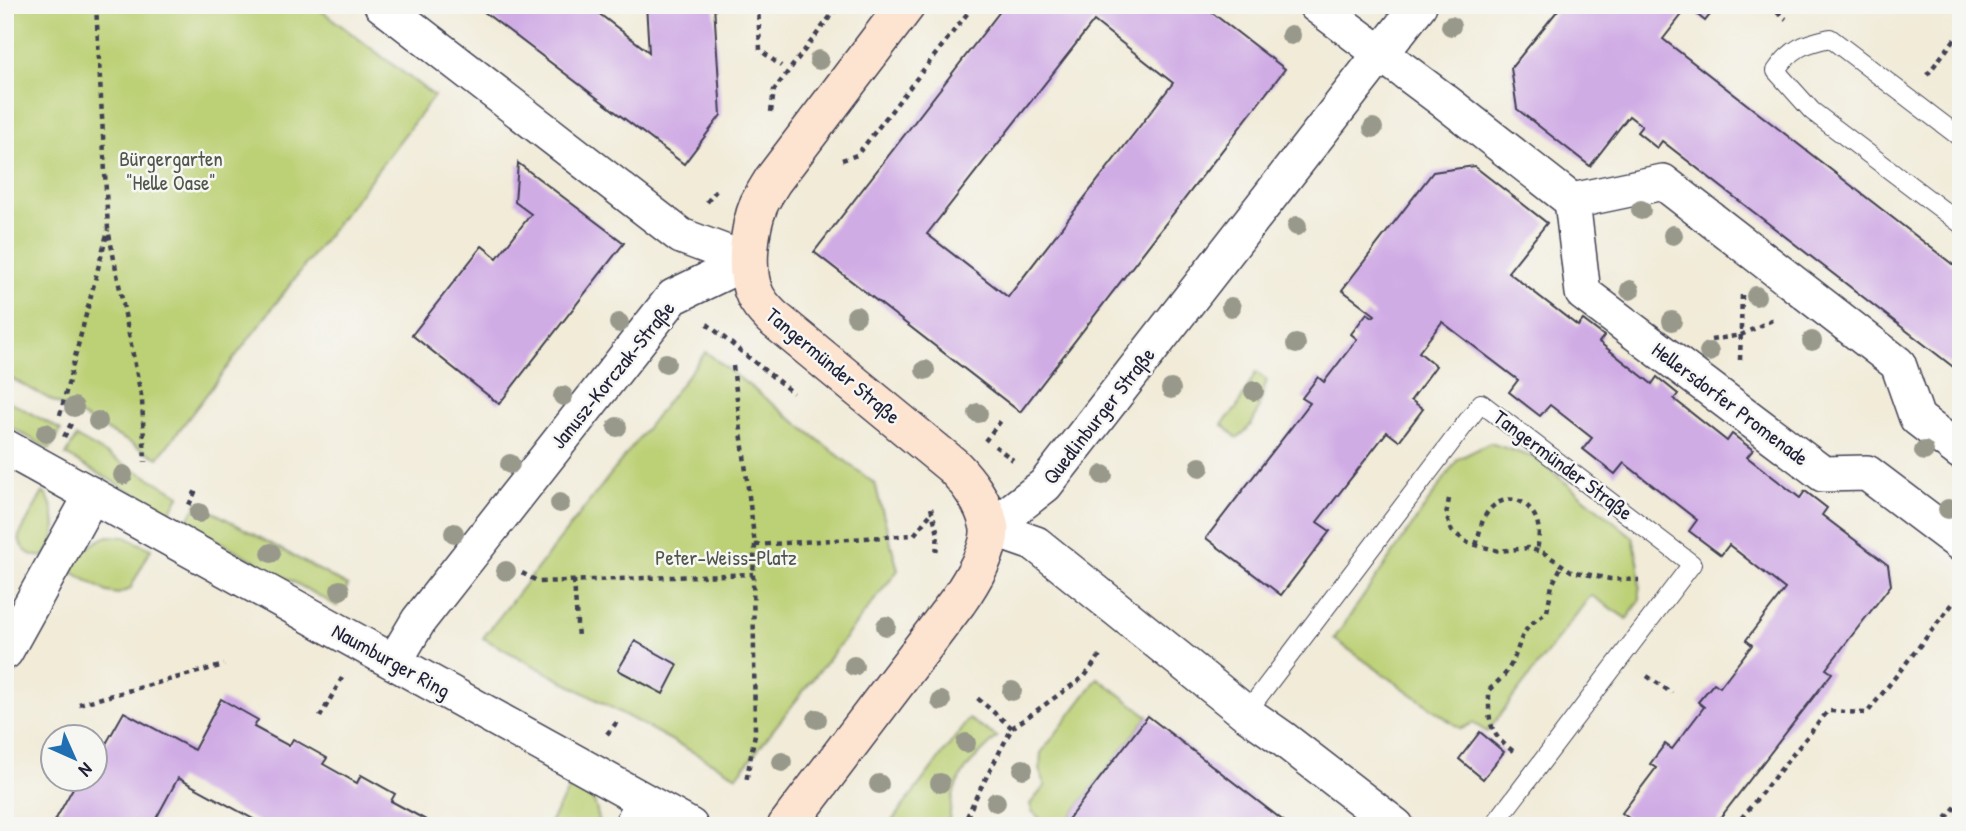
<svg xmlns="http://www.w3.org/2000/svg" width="1966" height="831" font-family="'Patrick Hand',sans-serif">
<rect width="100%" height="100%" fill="#f6f6f2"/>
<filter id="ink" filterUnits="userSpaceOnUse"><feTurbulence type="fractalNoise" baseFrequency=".0143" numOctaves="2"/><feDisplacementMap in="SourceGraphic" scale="14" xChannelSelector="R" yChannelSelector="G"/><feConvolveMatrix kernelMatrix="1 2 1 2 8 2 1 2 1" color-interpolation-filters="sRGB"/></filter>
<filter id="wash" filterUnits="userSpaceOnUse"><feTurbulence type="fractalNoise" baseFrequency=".00686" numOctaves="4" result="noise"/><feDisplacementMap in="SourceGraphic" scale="28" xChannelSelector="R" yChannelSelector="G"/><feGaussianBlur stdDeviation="1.57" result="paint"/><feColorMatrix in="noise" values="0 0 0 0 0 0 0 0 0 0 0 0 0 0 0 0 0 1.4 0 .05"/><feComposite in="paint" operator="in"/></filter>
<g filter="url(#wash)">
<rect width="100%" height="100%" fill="#f1ebd8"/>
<g fill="#bcd074" stroke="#6f7958" stroke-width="2">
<path d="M5,5H314L434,96L158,458L5,375Z"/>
<path d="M706,352L875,484L898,570L737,776L483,638Z"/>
<path d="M1256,372L1267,380C1258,404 1260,422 1237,438L1222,424L1236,409Z"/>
<path d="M5,399L61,430L50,449L5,424Z"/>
<path d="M76,437L180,495L169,513L66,455Z"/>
<path d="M1490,443L1535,458L1633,537L1639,566L1640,599L1627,619L1591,595L1487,732L1473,723L1461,729L1334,639L1458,459Z"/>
<path d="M43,492C54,502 57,526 53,541C52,546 47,551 45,556C31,558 20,550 19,536Z"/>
<path d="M197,503L348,586L337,606L186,523Z"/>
<path d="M108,536L125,537L151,549L130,589L118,594L107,592L69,570C80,554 89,544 108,536Z"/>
<path d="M1098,678L1148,716L1063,826H1048L1032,811L1030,804L1045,786C1039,774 1040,765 1041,753Z"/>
<path d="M969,719L997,737C980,754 961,769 954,792C951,801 950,811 949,821L924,826H888Z"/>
<path d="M574,780C590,791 599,806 599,826H548Z"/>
</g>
<g id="blocks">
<g fill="#d0ace5" fill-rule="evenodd">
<path d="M475,5H602L597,12L649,52L646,5H714L721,115L684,164Z"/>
<path d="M1005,5H1202L1285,69L1020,412L814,252ZM1094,21L1173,83L1008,297L927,234Z"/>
<path d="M1562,5H1718L1705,21L1688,7L1663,39L1961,271V373L1662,141L1657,148L1637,132L1642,126L1629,116L1590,166L1517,109L1511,68Z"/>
<path d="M518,163L624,243L499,404L412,335L482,246L497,258L531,214L515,202Z"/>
<path d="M1474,166L1547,223L1508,272L1578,326L1583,320L1604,336L1599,342L1652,384L1657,377L1678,394L1674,399L1727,441L1732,434L1753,450L1747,457L1800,498L1805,491L1827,508L1822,515L1888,565L1891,585L1826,669L1832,673L1714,826H1639L1622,813L1656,768L1650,764L1665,744L1672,749L1704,707L1698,702L1714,683L1720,687L1752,645L1746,640L1785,589L1729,545L1721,555L1689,531L1697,520L1624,463L1615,474L1583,449L1592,438L1550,405L1540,416L1509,392L1518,380L1442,322L1419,352L1436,366L1411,400L1423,409L1399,441L1387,432L1317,522L1330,531L1281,595L1206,538L1310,403L1302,398L1318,377L1324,382L1357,339L1351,334L1367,313L1373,317L1375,315L1342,290L1433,172Z"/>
<path d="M635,641L678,665L663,694L618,670Z"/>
<path d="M221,699L258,720L254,727L289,746L293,739L327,758L323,764L357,783L361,775L395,794L391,801L426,820L423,826H266L178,778L152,826H52L78,779H94V765L124,712L194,750Z"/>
<path d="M1148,716L1290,826H1063Z"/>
<path d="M1480,732L1504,752L1483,779L1459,759Z"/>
</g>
</g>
</g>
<g filter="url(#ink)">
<use href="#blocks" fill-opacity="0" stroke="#414053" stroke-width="2"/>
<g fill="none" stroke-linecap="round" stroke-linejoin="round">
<defs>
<g id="lane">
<path d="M1961,138L1830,38C1803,44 1792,48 1776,71L1812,111L1961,224"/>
<path d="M1246,713L1481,403L1692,564L1493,826"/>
<path d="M621,826L637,797"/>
</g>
<g id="street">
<path d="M382,5L681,236L748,261"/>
<path d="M1316,5L1447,103L1572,201L1583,293L1823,474L1867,473L1961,544"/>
<path d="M1572,201L1663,182L1898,364L1917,418L1961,452"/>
<path d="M5,447L690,826"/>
<path d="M990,528L1045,485L1419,5"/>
<path d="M990,528L1036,544L1246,713L1282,738L1396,826"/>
<path d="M5,652L92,495"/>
<path d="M394,662L419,620L673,297L748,261"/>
</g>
<path id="secondary" d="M787,826L958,601C970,584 993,547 989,526C985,504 968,481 953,466L772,317C766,311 759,304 755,295C744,272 749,228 759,204C763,196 768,188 773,180L906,5"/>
</defs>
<use href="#lane" stroke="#414053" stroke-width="20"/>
<use href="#street" stroke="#414053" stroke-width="38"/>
<use href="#secondary" stroke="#414053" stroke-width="41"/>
<g stroke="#414053" stroke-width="4.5" stroke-dasharray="5 5" stroke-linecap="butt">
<path d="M96,5L108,229L142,400L145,462"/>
<path d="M758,5L760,50L781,66"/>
<path d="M1778,5L1774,10L1786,19"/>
<path d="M1927,75L1961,31"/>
<path d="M771,112L774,90L839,5"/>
<path d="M842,160L857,155L974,5"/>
<path d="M707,202L719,187"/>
<path d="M707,324L793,393"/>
<path d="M1711,340L1741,335L1772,320L1776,321"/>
<path d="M1740,360L1742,295"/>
<path d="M733,366L755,545L753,574L755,734L746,782"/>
<path d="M60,415L108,230"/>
<path d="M64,437L72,422"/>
<path d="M985,441L1003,418"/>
<path d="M995,446L1013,460"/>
<path d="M1449,499L1446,515L1452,531L1468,543L1499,551L1528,548L1544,553L1571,571L1610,579L1639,580"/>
<path d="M189,505L196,490"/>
<path d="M931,508L938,534L936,554"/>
<path d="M755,545L914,535L932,512"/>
<path d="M1476,545C1479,537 1480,526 1484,518C1494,497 1520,492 1533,513C1541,525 1539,538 1537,551"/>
<path d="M522,573L539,582L753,574"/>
<path d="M574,580L578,638"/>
<path d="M1647,676L1672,693"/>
<path d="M79,704L224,665"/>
<path d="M320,717L342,678"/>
<path d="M1012,728L1085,676L1101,654"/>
<path d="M607,734L618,721"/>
<path d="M1513,751C1487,733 1489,719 1489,690C1496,683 1505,676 1509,668C1525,640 1514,634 1547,612L1552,585L1562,565"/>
<path d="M187,826L208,822L214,826"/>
<path d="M963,826L975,799L1012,728L976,697"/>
<path d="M1735,826L1828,711L1867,713L1954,602"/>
<path d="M1940,826L1961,800"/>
</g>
<use href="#lane" stroke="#fff" stroke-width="18"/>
<use href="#street" stroke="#fff" stroke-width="35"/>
<use href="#secondary" stroke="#fde4d1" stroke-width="38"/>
</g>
<g fill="#98998b">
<circle cx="1451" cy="26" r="10"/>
<circle cx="1291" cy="35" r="10"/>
<circle cx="819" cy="60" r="10"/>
<circle cx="1373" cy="128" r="10"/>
<circle cx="1641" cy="210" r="10"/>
<circle cx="1297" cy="226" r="10"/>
<circle cx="1673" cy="235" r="10"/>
<circle cx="1630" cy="290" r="10"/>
<circle cx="1756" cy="296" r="10"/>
<circle cx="1231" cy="307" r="10"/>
<circle cx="856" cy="316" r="10"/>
<circle cx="1672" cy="321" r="10"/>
<circle cx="619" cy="323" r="10"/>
<circle cx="1812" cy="341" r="10"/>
<circle cx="1296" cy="344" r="10"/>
<circle cx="1709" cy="352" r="10"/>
<circle cx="666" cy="363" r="10"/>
<circle cx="925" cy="370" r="10"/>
<circle cx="1171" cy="389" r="10"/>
<circle cx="1254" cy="391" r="10"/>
<circle cx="563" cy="396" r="10"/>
<circle cx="74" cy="407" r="10"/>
<circle cx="978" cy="413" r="10"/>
<circle cx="98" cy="421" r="10"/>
<circle cx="617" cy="427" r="10"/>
<circle cx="46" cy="433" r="10"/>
<circle cx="1924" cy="451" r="10"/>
<circle cx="510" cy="464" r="10"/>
<circle cx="1200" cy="467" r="10"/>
<circle cx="123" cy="475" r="10"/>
<circle cx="1103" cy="475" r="10"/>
<circle cx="560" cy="503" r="10"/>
<circle cx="1948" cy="509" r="10"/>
<circle cx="199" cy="513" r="10"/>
<circle cx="454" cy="533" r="10"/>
<circle cx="271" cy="553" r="10"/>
<circle cx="506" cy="571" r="10"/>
<circle cx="340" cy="590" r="10"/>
<circle cx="886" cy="626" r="10"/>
<circle cx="854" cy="666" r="10"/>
<circle cx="1012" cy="691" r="10"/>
<circle cx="941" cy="701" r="10"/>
<circle cx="817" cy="719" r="10"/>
<circle cx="966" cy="743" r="10"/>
<circle cx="782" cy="762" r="10"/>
<circle cx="1023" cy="769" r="10"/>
<circle cx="940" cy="783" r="10"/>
<circle cx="879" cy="784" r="10"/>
<circle cx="996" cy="802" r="10"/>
</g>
</g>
<g text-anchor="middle" stroke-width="5" stroke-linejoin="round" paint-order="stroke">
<g font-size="21" fill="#50564c" stroke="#f6f6f2">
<text x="171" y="166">Bürgergarten<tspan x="171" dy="24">"Helle Oase"</tspan></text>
<text x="726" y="565">Peter-Weiss-Platz</text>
</g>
<g font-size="21" fill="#22223b" stroke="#f6f6f2">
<text transform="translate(833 366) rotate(40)" y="7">Tangermünder Straße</text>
<text transform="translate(613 375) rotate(-51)" y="7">Janusz-Korczak-Straße</text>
<text transform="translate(1730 404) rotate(37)" y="7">Hellersdorfer Promenade</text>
<text transform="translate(1099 416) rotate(-52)" y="7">Quedlinburger Straße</text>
<text transform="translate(1563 465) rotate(37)" y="7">Tangermünder Straße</text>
<text transform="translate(391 661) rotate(29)" y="7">Naumburger Ring</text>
</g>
</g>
<rect width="1966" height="831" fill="none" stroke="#f6f6f2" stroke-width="28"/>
<g transform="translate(74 758) rotate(135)"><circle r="33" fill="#f6f6f2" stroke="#a1a1a9" stroke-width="2"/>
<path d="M0-5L12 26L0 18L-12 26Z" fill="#1f6fb2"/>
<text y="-10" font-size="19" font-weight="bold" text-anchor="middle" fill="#22223b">N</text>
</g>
</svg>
